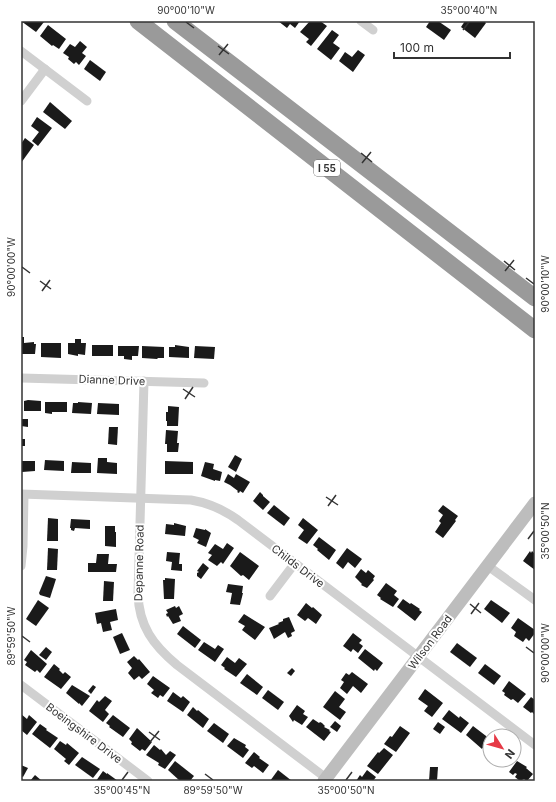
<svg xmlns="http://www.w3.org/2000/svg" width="556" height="802" font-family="Inter,sans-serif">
<rect width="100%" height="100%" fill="#fff"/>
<g fill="#1a1a1a">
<path d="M21,21H43L44,22L36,32Z"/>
<path d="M278,21H300L295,28L290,24L287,28Z"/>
<path d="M310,21H320L327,26L311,46L306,42L309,39L300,32Z"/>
<path d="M430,21H438L451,30L444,40L426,27Z"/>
<path d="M465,21H484L486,23L475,38L461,27Z"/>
<path d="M48,25L66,39L59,49L53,45L52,46L40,36Z"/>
<path d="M332,30L339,35L333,43L340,48L331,60L317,49Z"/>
<path d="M80,41L87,47L82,53L86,56L79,65L76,62L74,64L68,59L69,57L63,53L70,44L75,47Z"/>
<path d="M358,50L365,55L353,72L339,61L345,52L352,57Z"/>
<path d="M90,60L106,72L100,81L84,69Z"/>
<path d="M50,102L72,121L65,129L43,112Z"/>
<path d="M37,117L52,128L38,146L32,141L39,132L31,126Z"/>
<path d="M25,138L34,145L21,163V144Z"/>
<path d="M21,337H24V343L34,342V344H36L35,354H21Z"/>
<path d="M75,339H81V343H86L85,355L78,354V356L68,354V343H75Z"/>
<path d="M41,343H61V358L41,357Z"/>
<rect x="92" y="345" width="21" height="11"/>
<path d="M175,345L189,347V358L169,357V347H175Z"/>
<path d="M118,346H139L138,356H132V360L124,359V356H118Z"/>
<path d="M142,346L164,347V358H158L157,359L142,358Z"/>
<path d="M195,346L215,347L214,359L194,358Z"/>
<path d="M28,400L41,401V411H24V401Z"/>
<path d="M45,402H67V412H52V414L45,413Z"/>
<path d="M78,402L92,403L91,414L72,413L73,403H78Z"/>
<path d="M98,403L119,404V415L97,414Z"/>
<path d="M168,406L179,407L178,426H167V421H166V412H168Z"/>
<path d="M21,419H28V427L21,426Z"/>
<path d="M109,427H118L117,445L108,444Z"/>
<path d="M166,430L178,431L177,443H179L178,452H167V444H165Z"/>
<rect x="21" y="439" width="4" height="7"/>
<path d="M235,455L242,459L236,472L228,467Z"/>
<path d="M98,458H107V462L117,463V474L97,473Z"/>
<path d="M45,460L64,461V471L44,470Z"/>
<path d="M21,461H35V471L22,472Z"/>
<path d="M165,461L193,462V474H165Z"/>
<path d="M72,462L91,463V473H71Z"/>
<path d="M205,462L214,464L213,469L222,472L220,481L215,480V481L201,476Z"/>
<path d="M228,474L234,478L236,474L250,482L243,493L240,491L239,493L237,492L238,491L230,485L224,482Z"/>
<path d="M260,492L263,495V496L270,502L263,510L253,501Z"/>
<path d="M274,505L290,518L284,526L267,513Z"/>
<path d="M443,505L458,516L455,520L456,521L443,538L435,532L441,523L439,521L443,515L438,511Z"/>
<path d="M48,518L58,519V541H47Z"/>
<path d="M303,518L318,530L307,544L298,538L304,530L298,525Z"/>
<path d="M71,519L90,520V529L75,528L74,531L71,530V528H70Z"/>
<path d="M174,523L186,526L185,536L165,534L166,524L174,525Z"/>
<path d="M105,526H115V532H116V547L105,546Z"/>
<path d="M196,528L205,530V529L211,533L206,547L197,543L199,540L193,537Z"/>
<path d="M319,537L336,550L329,560L317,550L318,549L313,545Z"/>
<path d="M227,543L234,548L223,564L221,562L217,566L208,560L212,555L208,553L215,544L223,549Z"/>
<path d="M48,548L58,549L57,570H47Z"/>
<path d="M347,548L362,559L355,568L348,562L343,569L336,563Z"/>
<path d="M530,551L531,553L532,551L535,554V570L523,561Z"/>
<path d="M167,552L180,553L179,564H182V571L171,570L172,562L166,561Z"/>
<path d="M240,552L259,566L249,580L243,575L241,576L230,566Z"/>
<path d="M97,554H109L108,564H117L116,572H88V563H96Z"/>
<path d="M203,563L209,568L201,579L197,576V573L199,572L197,571Z"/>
<path d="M361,569L366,573L368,570L375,576L373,579L374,580L367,588L361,585L362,584L355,577Z"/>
<path d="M46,576L56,579L50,598L40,595L39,593Z"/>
<path d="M165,578L175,579L174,599H164L163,580H165Z"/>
<path d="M104,581L114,582L113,601H103Z"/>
<path d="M386,583L397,591L394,595L399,599L393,607L380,599L381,598L377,595Z"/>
<path d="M228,584L243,586L242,593H243L240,605L230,604L232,593L226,592Z"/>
<path d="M403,599L410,604L411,603L420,609L419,610L422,612L415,621L397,607Z"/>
<path d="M38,600L49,608L36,626L26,619Z"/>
<path d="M491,600L510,613L502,623L484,609Z"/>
<path d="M306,603L312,608L313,607L322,615L316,624L308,618L305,621L297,615Z"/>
<path d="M175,606L176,608L179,606L183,614L179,616L181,621L173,624L168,616L167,617L166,614L168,613L166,610Z"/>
<path d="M116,609L118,620L110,622L112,630L103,632L101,623L97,624L95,613Z"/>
<path d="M244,614L265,627L255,640L242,630L245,626L238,622Z"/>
<path d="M289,617L295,631L291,633L292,636L288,638L285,632L274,639L269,628L279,624L278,623L283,621V619Z"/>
<path d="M518,618L535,630V633L529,641L526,638L523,642L514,636L516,632L511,628Z"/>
<path d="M183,626L201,640L195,648L177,634Z"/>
<path d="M122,633L130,650L120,654L113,637Z"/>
<path d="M353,633L362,640L359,643L363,646L358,653L353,649L351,652L343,646Z"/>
<path d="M204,642L215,649L218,645L224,649L215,662L198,650Z"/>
<path d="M457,643L477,658L470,667L450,652Z"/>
<path d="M46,647L52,652L46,660L39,655Z"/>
<path d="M365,649L383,663L377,671L375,669L374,671L358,658Z"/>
<path d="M31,650L47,664L40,673L37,670L35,672L25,665L27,662L24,660Z"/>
<path d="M134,656L138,660L139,659L150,672L142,679L139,676L134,680L128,673L132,668L127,662Z"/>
<path d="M227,657L235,663L239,658L247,664L236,677L224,669L225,668L221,665Z"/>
<path d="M54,664L60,669L59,670L63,674L65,672L71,677L61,689L44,677Z"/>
<path d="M485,664L501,676L494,685L478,673Z"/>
<path d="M292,668L295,671L291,676L287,673Z"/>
<path d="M352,672L368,684L361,693L353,686L347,694L340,688L344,682L341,680L346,673L349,675Z"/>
<path d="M247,674L263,687L257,695L240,683Z"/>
<path d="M153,676L170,688L163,697L160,695L158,698L151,693L154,690L147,684Z"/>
<path d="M509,681L526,694L518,703L513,699L511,700L504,695L505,693L502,691Z"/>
<path d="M72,685L90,696L82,706L79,703V704L66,693Z"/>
<path d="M93,685L96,687L91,694L88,691Z"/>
<path d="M425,689L443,703L432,717L424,711L428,706L418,699Z"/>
<path d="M268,690L284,702L278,710L262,698Z"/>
<path d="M335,691L345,699L339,707L346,712L340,720L323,707Z"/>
<path d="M173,692L181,698L183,696L190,702L183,712L167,701Z"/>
<path d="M105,696L112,701L105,710L109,714L103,722L89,711L97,700L99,702Z"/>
<path d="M531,697L535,700V715L532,712L531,713L523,707Z"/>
<path d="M297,705L305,711L303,714L308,717L302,725L294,720L293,722L289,716Z"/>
<path d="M193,707L197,711L198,710L209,719L203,728L187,715Z"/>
<path d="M449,710L459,718L460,716L469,723L461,733L442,719Z"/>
<path d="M21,714L27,719L29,715L37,722L27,735L21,730Z"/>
<path d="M113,715L130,728L123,737L109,727L110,726L106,723Z"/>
<path d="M313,719L319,723L320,722L322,723L325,726L324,727L330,730L329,731L331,732L324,741L306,727Z"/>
<path d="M335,721L341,726L337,732L330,727Z"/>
<path d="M438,722L445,727L440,734L433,729Z"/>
<path d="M214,723L229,734L223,743L207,731Z"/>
<path d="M40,724L47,729L46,730L58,738L50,748L32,734Z"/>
<path d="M400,726L410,733L396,752L384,744L390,736L392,737Z"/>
<path d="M473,726L490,739V741L484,749L482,748V749L466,735Z"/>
<path d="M137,728L152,742L145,751L142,749L140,751L131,744L132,742L129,739Z"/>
<path d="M234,738L246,745L245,747L249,750L243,758L227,746Z"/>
<path d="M60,741L66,745L67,743L79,753L69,765L64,761L66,759L54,749Z"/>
<path d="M154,745L160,750L161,749L166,755L170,751L176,755L165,769L158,765L159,763L146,755Z"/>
<path d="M384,748L393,755L378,774L367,766L378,752L379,753Z"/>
<path d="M254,752L260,757L259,758L269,765L263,773L254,766L252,768L245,763Z"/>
<path d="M82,757L100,769L93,778L75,765Z"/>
<path d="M497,760H511L506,767Z"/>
<path d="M175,761L194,776L190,781H180L168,770Z"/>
<path d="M517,761L527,767L526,768L533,774L527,781L524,779L520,781L515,777L517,774L515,773L513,775L509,772Z"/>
<path d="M21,765L28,768L23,777L21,776Z"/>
<path d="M430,767H438L437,781H429Z"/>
<path d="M278,770L292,781H270Z"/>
<path d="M367,770L376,777L373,781H356L360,775L362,777Z"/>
<path d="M103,771L107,774V773L118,781H96Z"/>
<path d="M35,775L42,781H30Z"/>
</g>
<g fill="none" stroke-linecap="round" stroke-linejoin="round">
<g stroke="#d0d0d0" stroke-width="9">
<path d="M361,21L373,30"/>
<path d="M21,51L87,101"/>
<path d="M21,101L45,69"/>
<path d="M21,378L204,383"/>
<path d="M144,381L138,594C139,626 153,645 177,665L326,778"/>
<path d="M21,494L191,500C209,503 224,510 238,520L535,745"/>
<path d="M21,566L23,546L24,495"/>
<path d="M488,566L535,600"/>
<path d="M270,596L295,563"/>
<path d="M21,685L148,781"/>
</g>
<path stroke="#bdbdbd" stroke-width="13" d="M324,781L535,503"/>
<g stroke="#9a9a9a" stroke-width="17">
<path d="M138,21L535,330"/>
<path d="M175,21L535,298"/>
</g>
</g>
<path fill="none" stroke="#333" stroke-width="1.5" d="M186,22L194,28M463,30L469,22M218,46L229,54M219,55L228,44M361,153L372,162M362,163L371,152M504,261L515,270M22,267L30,273M505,271L514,260M526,278L534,284M40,281L51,289M42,291L50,280M183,389L195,397M185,399L193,387M326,497L338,505M328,506L336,495M528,539L534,531M470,604L481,613M471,614L479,603M22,636L30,642M526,647L534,653M149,732L160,740M150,742L159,731M205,774L213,780M122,780L128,772M346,780L352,772"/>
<g text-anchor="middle" stroke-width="4" stroke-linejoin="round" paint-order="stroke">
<rect fill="#fff" stroke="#707070" stroke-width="1" x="314" y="160" width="26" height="16" rx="3"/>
<g font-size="10" font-weight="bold" fill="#333">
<text x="327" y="172">I 55</text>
</g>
<g font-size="11" fill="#333" stroke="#fff">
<text transform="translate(112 380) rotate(2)" y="4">Dianne Drive</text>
<text transform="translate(139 563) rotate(-89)" y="4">Depanne Road</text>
<text transform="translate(298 566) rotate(37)" y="4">Childs Drive</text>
<text transform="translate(430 642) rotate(-53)" y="4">Wilson Road</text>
<text transform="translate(84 733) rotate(37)" y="4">Boeingshire Drive</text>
</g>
</g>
<rect width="556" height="802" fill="none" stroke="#ffffff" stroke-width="44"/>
<g transform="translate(502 748) rotate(127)"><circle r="19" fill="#ffffff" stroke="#adadad"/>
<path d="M0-3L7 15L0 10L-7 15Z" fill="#e63946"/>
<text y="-6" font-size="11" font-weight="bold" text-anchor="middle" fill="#333333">N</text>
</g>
<path d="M394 52v6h116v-6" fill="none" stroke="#333333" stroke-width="2"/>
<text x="400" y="52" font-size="12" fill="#333333" stroke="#ffffff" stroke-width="3" paint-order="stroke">100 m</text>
<rect x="22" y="22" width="512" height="758" fill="none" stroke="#333" stroke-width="1.5"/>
<g font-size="10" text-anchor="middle" fill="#333">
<text x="186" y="14">90°00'10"W</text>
<text x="469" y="14">35°00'40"N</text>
<text transform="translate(11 267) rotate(-90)" y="4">90°00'00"W</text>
<text transform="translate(545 284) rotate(-90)" y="4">90°00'10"W</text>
<text transform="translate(545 531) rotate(-90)" y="4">35°00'50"N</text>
<text transform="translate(11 636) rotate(-90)" y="4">89°59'50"W</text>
<text transform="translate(545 653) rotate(-90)" y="4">90°00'00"W</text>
<text x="122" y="794">35°00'45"N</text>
<text x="213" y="794">89°59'50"W</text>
<text x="346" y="794">35°00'50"N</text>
</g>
</svg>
